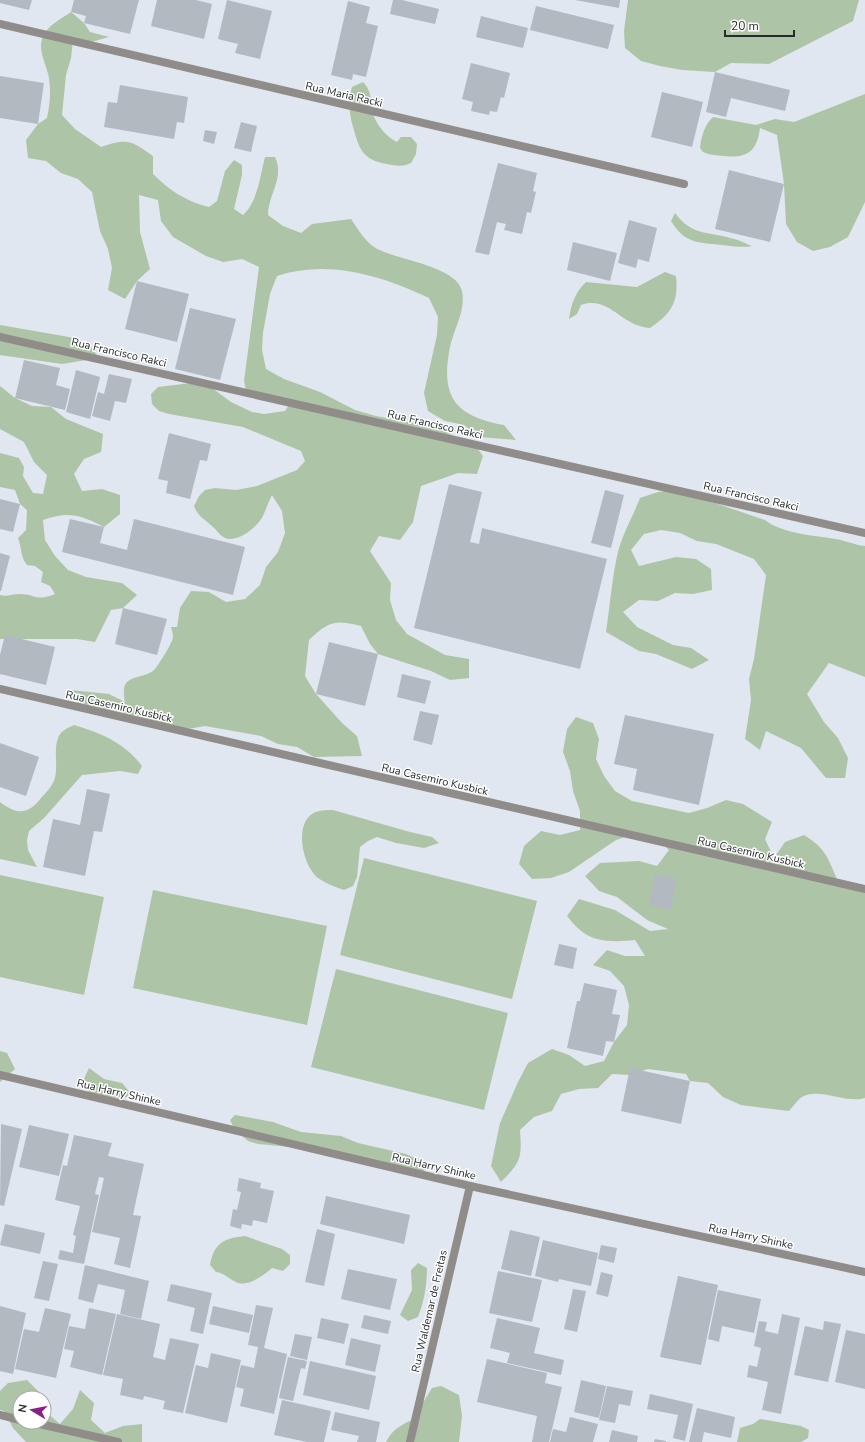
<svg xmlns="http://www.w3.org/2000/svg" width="865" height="1442" font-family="'Nunito Sans',sans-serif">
<rect width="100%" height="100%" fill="#e0e7f0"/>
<g fill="#aec4a7">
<path d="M628,0H859L853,21L769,64L731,63L715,72L682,70L660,66L641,61L625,48L624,31Z"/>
<path d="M71,12L84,23L90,32L109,37L91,42L73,40L71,58L66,75L62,115L75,129L101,147C127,138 131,140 153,156V174C169,190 187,202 209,207L217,201L225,171L234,160L242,165V175L234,209L243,215C258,201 260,176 265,157H275C285,178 268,194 268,215L283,226L301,233L312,224L351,219C358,229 364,240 374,247C394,260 456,265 462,291C466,311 454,328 450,347C440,397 455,416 504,425L516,440L479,437L464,425L445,421L428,411L424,393L437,335L438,317L429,298C382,276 328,259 277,276L270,294L263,333L262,350L266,369L284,379L320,392L355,410L376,416L435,427L454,436L471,440L483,456L477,474L458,473L421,486L413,522L400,540L379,536L370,551L391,583L390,600L396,620L407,634L445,655L469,659V678L450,680L431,671L378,654L370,644L361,626C335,619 328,622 309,640L305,676L316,694L342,723L357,736L362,756L314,757L297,747L278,744L261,736L205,726L188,729L80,706L70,690L109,694L125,702C119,673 137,681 153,671C157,668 173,642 173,637C173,634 172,630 171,627H177L180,608L191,591L209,592L226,602L245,599L260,585L266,567L278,552L285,533L282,511L272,495C268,503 265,512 262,518C255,528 242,539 229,539C222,538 218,532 214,528C206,520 198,517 194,506L199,496L205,490L215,488L236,490L257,486L297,470L305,461L301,451L243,427L169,414L159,411L152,404L151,394L158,387L192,383L212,388L231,402L252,412L264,414L285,411L289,405L246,390L244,381L259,267L242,259L223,262L206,256L173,237L161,221L158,200L139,195L140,232L150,269L137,281L125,299L108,290L112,268L108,249L100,231L92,192L78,179L61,173L46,161L28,158L26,140L38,124L47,118C50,104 51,92 49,78C47,66 38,51 42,39C46,26 61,19 71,12Z"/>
<path d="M363,82C373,93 369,97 372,111C375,123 386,137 397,142L401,137H411L417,144L416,154L411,163C403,167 396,166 387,164C362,160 359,148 353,127C349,112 348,102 352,87Z"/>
<path d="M865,94V202L848,237L830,247L813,251L797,242L786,224L784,184L777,135L760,128C756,162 735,158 708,154L703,152L700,148C701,137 705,124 713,117L756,125L775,119L794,122Z"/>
<path d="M675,213C693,237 709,231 734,239C740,240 746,244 752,246C741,248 732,246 721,245C698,242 685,244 671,221Z"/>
<path d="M665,272L676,276C679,302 671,314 650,328C622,327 609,295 581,305L577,314L569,319C571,305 575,292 586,282L637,287Z"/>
<path d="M0,325L69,337L88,343L99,358L62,364L0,355Z"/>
<path d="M0,386L15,398L32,406L51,407L66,419L103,434L101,452L84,459L74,474L82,491L102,489L120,495V514L104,527C80,515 69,511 43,520L45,540L55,556L68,570L86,577L122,583L137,595L123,608L111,610L95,642L77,639H0V595C8,597 12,594 19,594C36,594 35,602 55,594L50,586L41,582L43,572L35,566L27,565C20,556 22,548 18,538L26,530L27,510L20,504L15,490L0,487V453L19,458L24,467L23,476L33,493L43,494L47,475L34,462L24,442L0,429Z"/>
<path d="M677,490L765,520C783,534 813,535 835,539C845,540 854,545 865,546V677L829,663L807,694L824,722L838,738L848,758L845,778H826L801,748L766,731L760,750L745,739L751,700L749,679L754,659L766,575L754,559L716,544L697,541L680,533L661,530L644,534L631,550L639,566L676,557L696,559L711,569L712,590L693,594L675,593L658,601L639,600L623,612L637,627L673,645L691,648L709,660L692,669L656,654L639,651L606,632C610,606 612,577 618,552C623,533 633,516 640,498L658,492Z"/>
<path d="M576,717L593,723L599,739L596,759L604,776L615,791L632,801L689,813L707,808L726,800L743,804L772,822L765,839L774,858L785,842L804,835C826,849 827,856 837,879L854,884L865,885V1098C846,1104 818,1087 802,1097C797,1100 793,1107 789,1111L741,1105L723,1097L708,1083L690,1081L686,1074L648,1069L630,1075L612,1074L598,1088L579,1089L561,1094L552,1111L534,1117L520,1130C522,1158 521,1162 501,1182L491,1166L500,1123L518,1082L528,1063L552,1049L569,1055L585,1066L604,1061L614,1042L627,1025L629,1005L624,986L610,971L593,965L607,950L625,956H645L635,940C618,942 594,943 580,930C575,926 571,921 567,916L579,899L615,910L650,931L668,929L647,920L617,897L599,891L585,876L600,863L639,861L657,866L669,850L655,837L634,834L616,840L569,872L551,878L532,879L519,864L524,846L541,831L560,835L580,830V811L573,791L570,771L563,752L567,729Z"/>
<path d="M74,725C101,733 125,743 142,766L138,774L120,771L82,775L44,818L29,831L27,840L28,850L37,867L0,859V802C17,815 28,815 41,798C46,793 51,787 54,781C59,767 53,752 58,738C60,731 68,728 74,725Z"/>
<path d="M333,810L410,832L432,837L439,843L424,848L396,843L377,837L368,841L360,847L357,877L353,886L344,890C335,887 325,883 318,878C303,866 294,826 312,814C317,810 327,810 333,810Z"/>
<path d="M364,858L537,901L512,999L340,955Z"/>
<path d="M0,875L104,897L84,995L0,977Z"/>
<path d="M153,890L327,926L307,1025L133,988Z"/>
<path d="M336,969L508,1013L484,1110L311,1067Z"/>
<path d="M0,1051L7,1053L15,1069L0,1082Z"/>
<path d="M89,1068L104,1079L122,1083L134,1097L96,1098L81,1085Z"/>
<path d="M235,1115L273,1122L301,1132L341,1136L358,1143L406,1154L432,1166L423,1171L403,1169L301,1148L258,1144L248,1141L241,1135L234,1128L230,1120Z"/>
<path d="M245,1236L282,1249L290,1255V1264L283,1271L272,1268C264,1275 247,1288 236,1282C229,1279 224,1273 216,1272L210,1265C214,1243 224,1238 245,1236Z"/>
<path d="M418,1263L427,1268C427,1284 424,1302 418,1317L408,1321L400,1315L412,1290L411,1270Z"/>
<path d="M27,1380L41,1394L42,1398H20V1422H44V1406L46,1412L60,1424L73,1409L80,1390L94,1403L91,1420L105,1433L123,1426L142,1424V1442H26L13,1428L4,1411L0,1410V1391L8,1383Z"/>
<path d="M441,1386L459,1395L462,1416L459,1442H386C392,1429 405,1422 418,1418L421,1406L432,1388Z"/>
<path d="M760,1419L801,1426L809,1430L808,1438L801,1442H737L740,1428L753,1424Z"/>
</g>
<g fill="#b2b9c1">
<path d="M0,0H32L29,10L0,3Z"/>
<path d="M74,0H139L130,34L84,23L86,16L71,12Z"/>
<path d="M157,0H196L212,4L204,39L151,26Z"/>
<path d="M227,0L272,11L260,59L235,53L238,44L218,39Z"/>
<path d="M393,0H402L439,9L435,24L390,14Z"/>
<path d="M575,0H620L619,8Z"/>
<path d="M348,1L370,7L366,23L378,26L366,77L353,74L352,80L331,75Z"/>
<path d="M536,6L614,25L608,49L530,30Z"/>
<path d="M481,16L528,28L523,48L476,37Z"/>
<path d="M471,63L510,73L504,98L501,97L497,112L490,111L489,115L471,111L473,102L462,99Z"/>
<path d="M715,72L790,90L785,111L731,98L726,117L706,112Z"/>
<path d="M0,76L44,83L38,124L0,118Z"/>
<path d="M120,85L188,97L184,123L177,122L174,139L104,127L108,102L117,103Z"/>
<path d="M662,92L703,102L692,147L651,137Z"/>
<path d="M241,122L257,126L251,152L234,148Z"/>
<path d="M205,130L217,132L214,144L203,141Z"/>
<path d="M498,163L537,173L533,191L536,192L531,213L527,212L522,234L504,230L506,224L497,222L489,255L475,252Z"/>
<path d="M729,170L784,184L770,242L715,229Z"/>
<path d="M629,220L657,228L649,262L638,259L636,268L618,263Z"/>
<path d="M573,242L617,253L610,281L567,270Z"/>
<path d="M137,281L189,294L177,342L125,329Z"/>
<path d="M190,308L236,319L220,380L175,369Z"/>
<path d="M24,360L60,368L56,385L70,389L65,410L15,398Z"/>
<path d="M76,370L100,377L90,419L66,412Z"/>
<path d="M109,374L132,379L126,403L115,401L110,421L92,416L98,392L104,394Z"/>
<path d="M169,433L211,444L207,461L200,460L190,499L166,493L168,481L158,479Z"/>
<path d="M449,484L482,492L470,542L479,544L482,528L607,559L580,669L414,628Z"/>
<path d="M605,490L624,495L611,548L591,543Z"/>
<path d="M0,499L20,504L13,532L0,529Z"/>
<path d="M70,519L104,527L100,543L127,550L134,519L245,547L233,595L62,552Z"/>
<path d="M0,553L10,556L1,591H0Z"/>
<path d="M123,608L167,619L157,655L115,644Z"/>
<path d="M5,635L55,647L46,685L0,674V655Z"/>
<path d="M329,642L378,654L365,706L316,694Z"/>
<path d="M402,674L431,681L425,704L397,697Z"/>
<path d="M420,711L439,715L432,745L413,740Z"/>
<path d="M625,715L714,734L699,805L633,790L637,769L614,764Z"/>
<path d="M0,743L39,757L26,796L0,787Z"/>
<path d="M87,789L110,794L102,832L94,831L85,876L43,867L53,819L80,825Z"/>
<path d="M655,874L677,879L670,910L649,905Z"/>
<path d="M559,944L577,948L573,969L554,965Z"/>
<path d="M584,983L617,990L612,1014L620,1015L614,1042L606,1041L603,1056L567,1048L577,1001H580Z"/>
<path d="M630,1068L690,1081L681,1124L621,1111Z"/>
<path d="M1,1124L22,1129L4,1206L0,1205Z"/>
<path d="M29,1125L69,1134L59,1176L19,1167Z"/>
<path d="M74,1135L112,1143L108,1156L144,1164L133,1215L141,1216L130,1268L114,1264L120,1238L92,1232L104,1178L99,1177L95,1194L99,1195L84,1264L58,1259L60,1250L73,1253L76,1236L73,1235L80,1206L55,1200L63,1165L67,1166Z"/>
<path d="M239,1178L261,1183L260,1188L274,1191L267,1223L253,1220L252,1226L242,1224L241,1229L230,1226L233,1209L237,1210L241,1192L237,1191Z"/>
<path d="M326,1196L410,1215L404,1244L320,1224Z"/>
<path d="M5,1224L45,1233L40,1254L0,1245Z"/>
<path d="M317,1229L335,1234L324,1286L305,1282Z"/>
<path d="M510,1230L540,1237L531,1276L501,1269Z"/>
<path d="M543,1240L598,1253L591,1286L559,1279L558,1282L535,1276Z"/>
<path d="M601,1245L617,1248L614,1263L598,1259Z"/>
<path d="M43,1261L58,1264L49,1301L34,1298Z"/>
<path d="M85,1265L149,1281L141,1319L120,1314L125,1290L98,1284L93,1303L78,1299Z"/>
<path d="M348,1269L397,1279L390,1310L341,1299Z"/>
<path d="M498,1271L542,1280L532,1322L489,1313Z"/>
<path d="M601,1272L613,1275L608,1297L596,1294Z"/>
<path d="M678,1276L718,1285L701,1365L660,1357Z"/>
<path d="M171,1284L212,1293L203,1334L190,1331L195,1308L167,1301Z"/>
<path d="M573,1289L586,1291L577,1332L564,1329Z"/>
<path d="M718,1290L761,1299L754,1333L722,1326L719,1342L708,1339Z"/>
<path d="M256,1305L273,1308L264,1348L287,1354L274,1414L240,1406L244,1389L236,1387L241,1365L254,1368L258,1347L248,1345Z"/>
<path d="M0,1306L26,1313L13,1374L0,1371Z"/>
<path d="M213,1306L253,1315L249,1333L209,1324Z"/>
<path d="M45,1308L71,1314L56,1378L15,1369L24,1329L39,1332Z"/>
<path d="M89,1308L116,1314L102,1375L70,1367L74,1351L64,1349L69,1326L85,1329Z"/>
<path d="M117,1314L160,1324L153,1357L165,1360L170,1338L199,1344L183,1413L163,1409L165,1401L144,1396L143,1400L120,1395L123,1379L103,1375Z"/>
<path d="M782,1314L800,1318L781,1414L762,1410L768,1382L747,1377L749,1365L757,1367L761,1348L754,1346L759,1321L767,1322L765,1331L778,1334Z"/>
<path d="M364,1315L391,1321L388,1334L361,1328Z"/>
<path d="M321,1318L349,1324L344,1344L317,1338Z"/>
<path d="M497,1318L540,1328L534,1353L564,1360L561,1375L507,1363L510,1353L490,1348Z"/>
<path d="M824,1321L841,1324L828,1382L794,1375L805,1326L823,1330Z"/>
<path d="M846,1330L865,1334V1389L835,1382Z"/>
<path d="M295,1334L312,1337L307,1360L290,1356Z"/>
<path d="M351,1338L381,1345L375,1372L345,1365Z"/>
<path d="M211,1353L241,1360L227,1423L185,1413L196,1365L208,1368Z"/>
<path d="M288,1357L307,1361L305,1369L301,1368L293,1401L279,1398Z"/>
<path d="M487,1359L547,1373L545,1383L562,1387L549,1442H532L537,1416L477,1402Z"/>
<path d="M310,1361L376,1376L369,1410L303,1395Z"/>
<path d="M581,1380L606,1386L599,1418L574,1412Z"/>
<path d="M607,1386L633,1391L630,1406L619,1404L615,1423L599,1420Z"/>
<path d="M650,1394L693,1404L685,1441L673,1438L678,1415L647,1409Z"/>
<path d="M282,1400L331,1411L324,1442H307L274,1435Z"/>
<path d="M697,1408L735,1417L731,1438L704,1432L702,1442H689Z"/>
<path d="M335,1412L380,1422L376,1442H357L359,1436L331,1430Z"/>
<path d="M570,1417L598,1424L593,1442H550L553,1429L566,1432Z"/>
<path d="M612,1430L638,1436L637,1442H609Z"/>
<path d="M655,1439L666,1441V1442H654Z"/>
</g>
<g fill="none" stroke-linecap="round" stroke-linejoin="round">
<g stroke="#908c89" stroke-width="8">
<path d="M0,24L684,184"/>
<path d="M0,337L865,533"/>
<path d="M0,689L865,889"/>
<path d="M0,1075L470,1186L865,1272"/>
<path d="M0,1415L20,1420"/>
<path d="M31,1422L118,1442"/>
<path d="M410,1442L470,1186"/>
</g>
</g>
<g text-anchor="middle" stroke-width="3" stroke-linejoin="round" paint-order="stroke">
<g font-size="11" fill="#282b2e" stroke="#fff">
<text transform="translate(344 94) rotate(13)" y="4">Rua Maria Racki</text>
<text transform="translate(119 352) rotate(13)" y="4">Rua Francisco Rakci</text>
<text transform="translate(435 424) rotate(13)" y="4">Rua Francisco Rakci</text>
<text transform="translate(751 496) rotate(13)" y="4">Rua Francisco Rakci</text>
<text transform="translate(119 706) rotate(13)" y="4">Rua Casemiro Kusbick</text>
<text transform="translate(435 779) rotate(13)" y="4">Rua Casemiro Kusbick</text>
<text transform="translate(751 852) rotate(13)" y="4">Rua Casemiro Kusbick</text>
<text transform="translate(119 1092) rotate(13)" y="4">Rua Harry Shinke</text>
<text transform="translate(434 1166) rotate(13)" y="4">Rua Harry Shinke</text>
<text transform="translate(751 1236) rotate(12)" y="4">Rua Harry Shinke</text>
<text transform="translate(429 1311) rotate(-77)" y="4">Rua Waldemar de Freitas</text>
</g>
</g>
<g transform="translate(32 1410) rotate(280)"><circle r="19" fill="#ffffff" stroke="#a9aaab"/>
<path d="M0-3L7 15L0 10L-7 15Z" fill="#862087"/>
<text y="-6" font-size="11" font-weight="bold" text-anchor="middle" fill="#282b2e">N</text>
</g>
<path d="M725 30v6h69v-6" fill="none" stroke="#282b2e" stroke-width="2"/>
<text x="731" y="30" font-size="12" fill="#282b2e" stroke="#ffffff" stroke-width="3" paint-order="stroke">20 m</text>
</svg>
